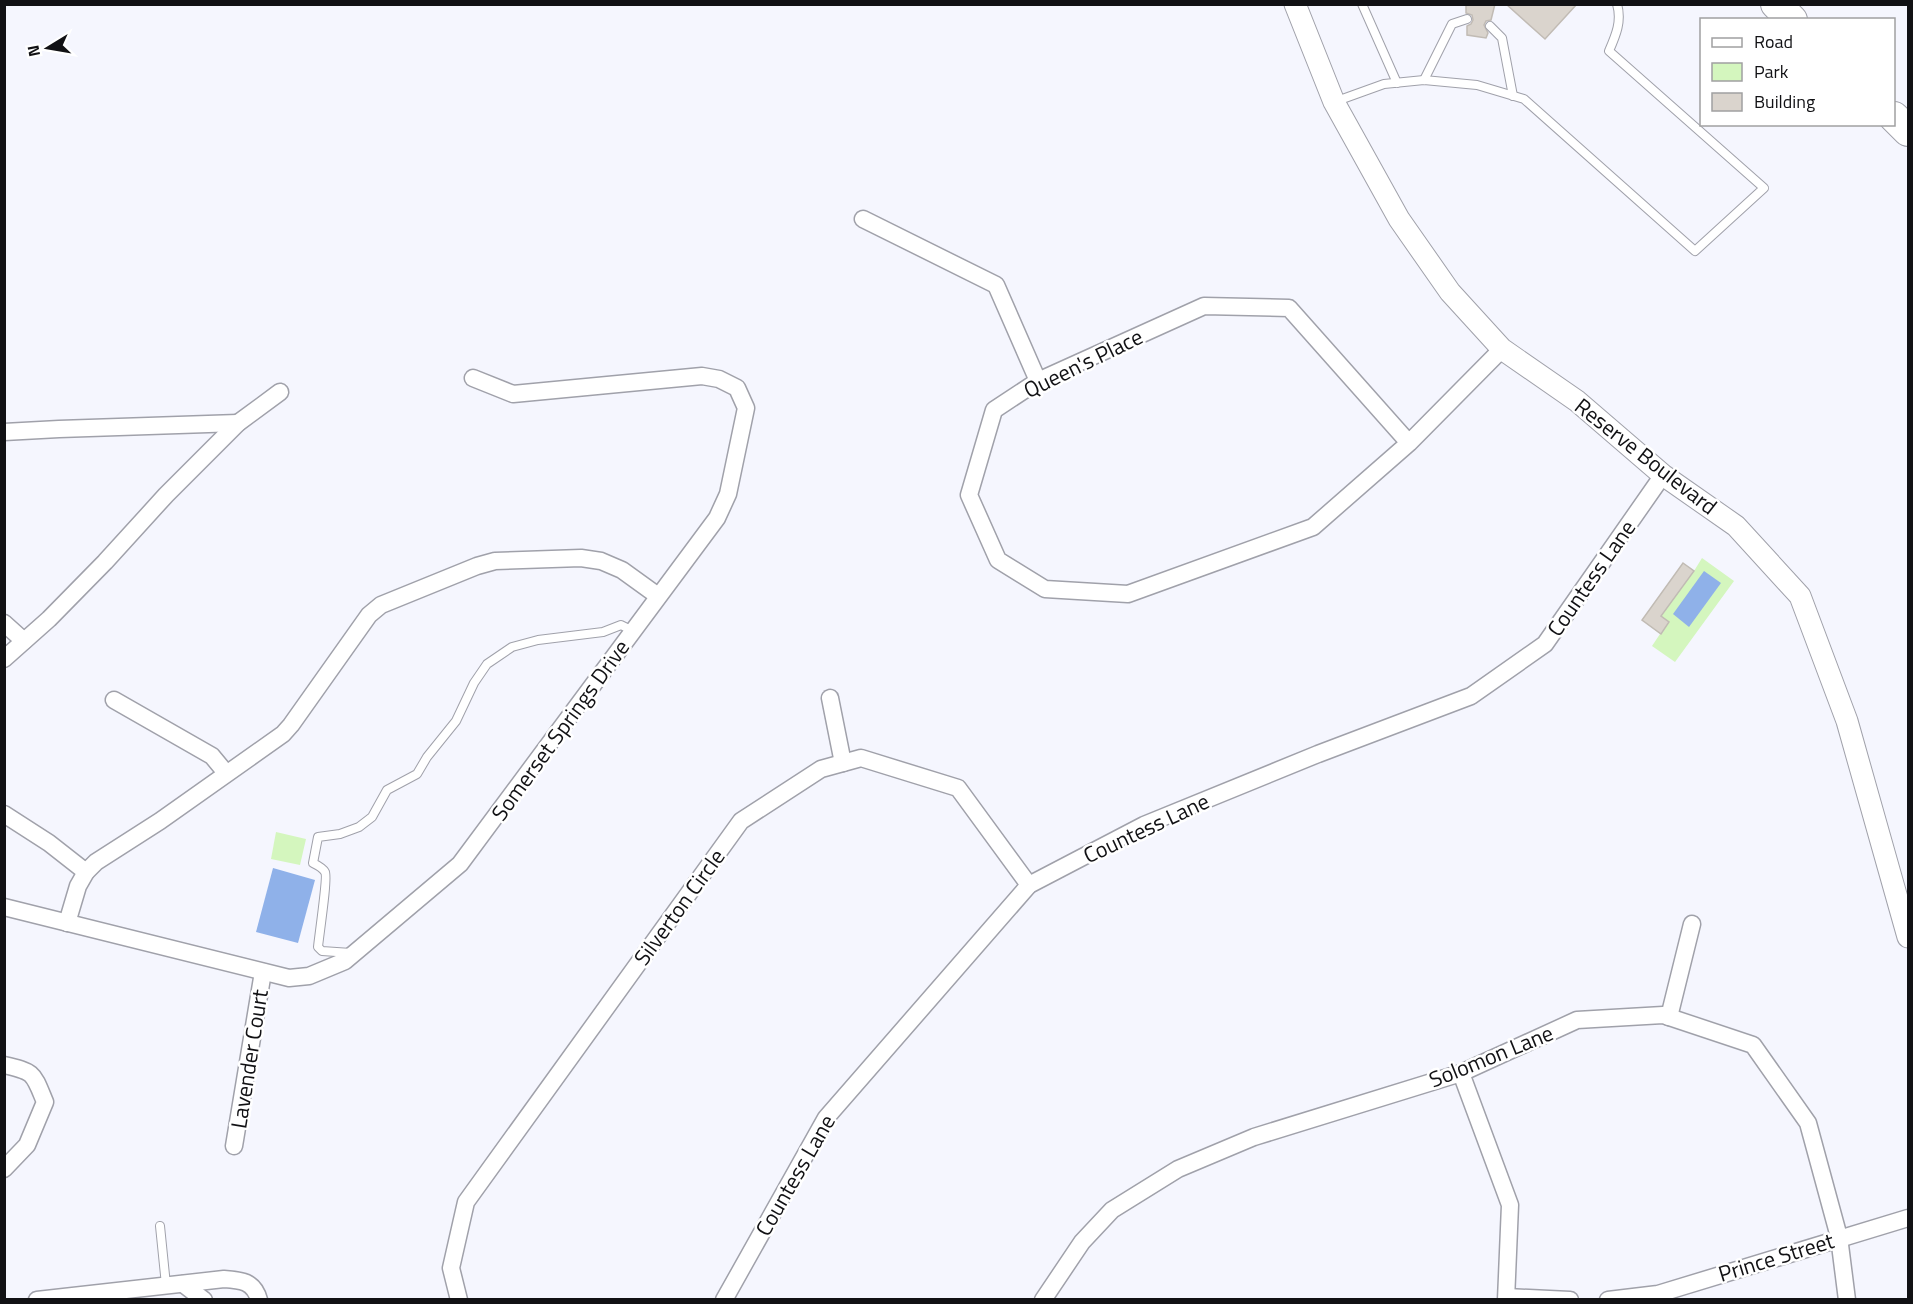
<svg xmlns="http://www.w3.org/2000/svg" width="1913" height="1304" font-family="'Titillium Web',sans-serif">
<rect width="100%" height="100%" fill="#f5f6fe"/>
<g fill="#d4f6be">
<path d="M1702,558L1734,581L1675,662L1652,646L1660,634L1642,620L1683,563L1694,571Z"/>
<path d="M276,832L306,839L300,865L271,859Z"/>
</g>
<g fill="#8fb1e9">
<path d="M1704,571L1721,583L1689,627L1673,614Z"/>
<path d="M273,868L315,880L298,943L256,932Z"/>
</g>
<g fill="#dad4cd" stroke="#c1bbb4" stroke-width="1.5">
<path d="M1466,4H1495L1491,20L1486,21L1484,25L1488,33L1486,38L1467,35V26L1471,24L1473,20L1472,15L1466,13Z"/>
<path d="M1506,4H1577L1545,39Z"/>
<path d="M1683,563L1694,571L1661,616L1669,622L1661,634L1642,620Z"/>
</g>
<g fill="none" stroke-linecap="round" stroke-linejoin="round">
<defs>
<g id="service">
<path d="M1362,4L1397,83"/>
<path d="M1490,26L1502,38L1513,96"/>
<path d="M1424,80L1452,24L1467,19"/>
<path d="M1334,102L1384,84L1424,80L1477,85L1524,99L1695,251L1764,188L1609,51C1616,35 1622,21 1617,4"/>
<path d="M351,953L322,951L318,947C319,936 328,877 325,872C323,868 317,865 313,863L318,837L340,834L359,827L372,817L387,790L417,774L427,757L456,721L474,683L487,664L512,647L538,640L603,632L621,625L633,631"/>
<path d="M160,1226L166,1285"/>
</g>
<g id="minor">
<path d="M863,219L996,285L1038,381"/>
<path d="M4,432L59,429L238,423"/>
<path d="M1409,443L1289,308L1204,306L1038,381L994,410L969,495L998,560L1045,589L1128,594L1313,527L1409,443L1502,349"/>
<path d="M4,623L24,641"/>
<path d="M4,659L49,619L105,562L166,495L238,423L280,392"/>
<path d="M830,698L843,763"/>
<path d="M114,700L212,756L226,773"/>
<path d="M4,814L49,843L86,872"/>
<path d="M4,907L289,978L309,976L345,961L460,864L717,518L728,494L746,408L737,388L719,379L702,376L513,394L473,378"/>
<path d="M67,923L78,886L86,872L96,862L160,821L283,734L291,725L369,615L381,605L477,566L495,561L581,558L601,561L622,570L658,596"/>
<path d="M1669,1017L1692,924"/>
<path d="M4,1065C35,1072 33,1073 45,1102L27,1145L4,1169"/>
<path d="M1461,1073L1510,1205L1506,1300"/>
<path d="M234,1146L263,972"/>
<path d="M183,1284L204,1300"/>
<path d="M1507,1297L1570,1300"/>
<path d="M37,1300L224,1279C241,1280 254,1281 259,1300"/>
<path d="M459,1300L451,1268L466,1202L741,821L821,769L861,758L958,788L1029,885"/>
<path d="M724,1300L826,1118L1029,885L1144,825L1318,754L1471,696L1545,644L1663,475"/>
<path d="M1043,1300L1082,1242L1112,1210L1178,1169L1254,1137L1461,1073L1577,1020L1663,1015L1753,1045L1808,1123L1839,1237L1847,1300"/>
<path d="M1608,1300L1658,1294L1908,1218"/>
</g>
<path id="tertiary" d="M1295,4L1334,102L1399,219L1450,292L1502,349L1577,401L1663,475L1736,526L1800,596L1847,721L1908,937"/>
<g id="motorway">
<path d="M1776,4L1792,20"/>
<path d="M1894,117L1908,131"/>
</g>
</defs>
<use href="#service" stroke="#a0a1aa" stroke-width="10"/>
<use href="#minor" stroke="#a0a1aa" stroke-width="19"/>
<use href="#tertiary" stroke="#a0a1aa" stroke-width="23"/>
<use href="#motorway" stroke="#a0a1aa" stroke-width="32"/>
<use href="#service" stroke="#fff" stroke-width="8"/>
<use href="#minor" stroke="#fff" stroke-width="16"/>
<use href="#tertiary" stroke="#fff" stroke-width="21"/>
<use href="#motorway" stroke="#fff" stroke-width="30"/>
</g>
<g text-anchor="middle" stroke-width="5" stroke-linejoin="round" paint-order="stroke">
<g font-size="22" fill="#111114" stroke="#fff">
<text transform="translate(1083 363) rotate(-26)" y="8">Queen's Place</text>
<text transform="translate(1646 456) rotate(38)" y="8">Reserve Boulevard</text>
<text transform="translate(1591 578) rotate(-55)" y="8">Countess Lane</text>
<text transform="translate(560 730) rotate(-54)" y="8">Somerset Springs Drive</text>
<text transform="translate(1146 828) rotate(-25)" y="8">Countess Lane</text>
<text transform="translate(679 907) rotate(-54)" y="8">Silverton Circle</text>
<text transform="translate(1491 1056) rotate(-22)" y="8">Solomon Lane</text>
<text transform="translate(249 1059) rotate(-81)" y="8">Lavender Court</text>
<text transform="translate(795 1175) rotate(-60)" y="8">Countess Lane</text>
<text transform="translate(1776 1257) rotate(-17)" y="8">Prince Street</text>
</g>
</g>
<rect width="1913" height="1304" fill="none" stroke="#111114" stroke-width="12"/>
<rect x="1700" y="18" width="195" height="108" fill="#ffffff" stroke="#a0a0a1" stroke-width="1.5"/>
<rect x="1712" y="38" width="30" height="9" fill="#ffffff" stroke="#a0a0a1" stroke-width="1.5"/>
<text x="1754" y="48" font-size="18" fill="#111114">Road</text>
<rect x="1712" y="63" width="30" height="18" fill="#d4f6be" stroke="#a0a0a1" stroke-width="1.5"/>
<text x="1754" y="78" font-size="18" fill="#111114">Park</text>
<rect x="1712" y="93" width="30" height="18" fill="#dad4cd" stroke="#a0a0a1" stroke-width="1.5"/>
<text x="1754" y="108" font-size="18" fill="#111114">Building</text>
<g transform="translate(48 48) rotate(259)" stroke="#ffffff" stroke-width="4.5" paint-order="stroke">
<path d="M0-4.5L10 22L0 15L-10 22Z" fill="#111114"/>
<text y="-9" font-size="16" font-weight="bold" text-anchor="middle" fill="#111114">N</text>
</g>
</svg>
